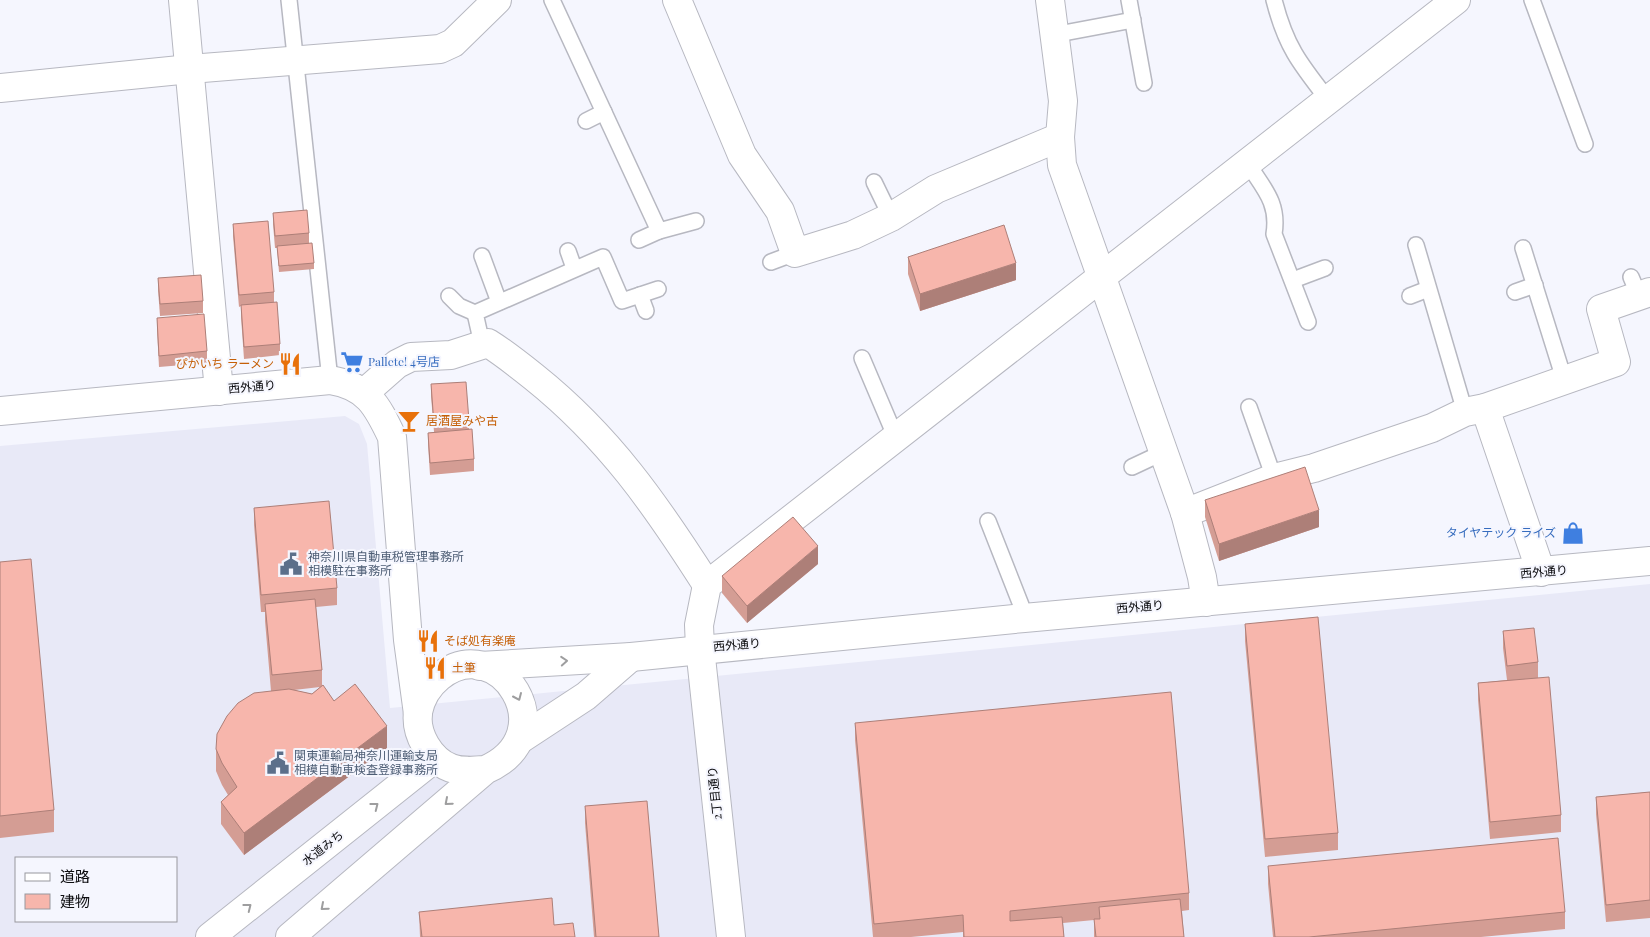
<svg xmlns="http://www.w3.org/2000/svg" width="1650" height="937" font-family="'Playfair Display','Noto Sans JP',serif">
<rect width="100%" height="100%" fill="#f5f6fe"/>
<path fill="#e8e9f7" fill-rule="evenodd" d="M345,416L359,424L367,444L390,708L1650,584V937H0V446ZM16,858H176V921H16Z"/>
<g fill="none" stroke-linecap="round" stroke-linejoin="round">
<defs>
<g id="service">
<path d="M289,0L330,380"/>
<path d="M552,0L659,231L696,221"/>
<path d="M1129,0L1144,83"/>
<path d="M1274,0C1286,47 1300,64 1329,101"/>
<path d="M1532,0L1585,144"/>
<path d="M1053,35L1133,20"/>
<path d="M586,121L604,112"/>
<path d="M1248,164C1264,189 1279,203 1274,234L1308,322"/>
<path d="M874,182L891,217"/>
<path d="M639,240L659,231"/>
<path d="M1416,245L1465,412"/>
<path d="M1523,248L1564,379"/>
<path d="M568,251L574,268"/>
<path d="M482,256L499,302"/>
<path d="M771,262L795,253"/>
<path d="M1631,277L1639,296"/>
<path d="M1293,280L1325,268"/>
<path d="M1515,292L1535,285"/>
<path d="M640,295L646,311"/>
<path d="M449,296L459,306L475,313"/>
<path d="M1410,296L1428,289"/>
<path d="M482,344L475,313L603,257L622,301L658,289"/>
<path d="M862,358L896,438"/>
<path d="M1249,407L1274,478"/>
<path d="M1132,467L1164,452"/>
<path d="M988,521L1021,605L1024,618"/>
</g>
<g id="minor">
<path d="M183,0L219,391"/>
<path d="M677,0L742,155L780,211L795,253L853,235L891,217L936,189L1060,137"/>
<path d="M1050,0L1063,101L1060,137L1062,165L1185,513L1202,577L1206,602"/>
<path d="M0,88L190,69L440,49L453,43L497,0"/>
<path d="M364,393L397,364L411,357L451,355L488,343C504,353 519,365 534,377C609,437 656,505 707,585"/>
<path d="M1485,408L1541,572"/>
<path d="M1185,513L1274,478L1314,468L1432,428L1465,412L1485,408L1616,362L1601,309L1650,292"/>
<path d="M700,648L699,625L707,585L1456,0"/>
</g>
<g id="tertiary">
<path d="M0,411L330,380C367,386 377,405 392,437L408,640L418,714"/>
<path d="M700,648L731,937"/>
<path d="M480,666L631,657L1024,618L1650,561"/>
<path d="M519,740L586,696L631,657"/>
<path d="M210,937L435,758"/>
<path d="M290,937L485,770C568,734 498,628 439,677C428,686 421,697 418,712C415,734 430,760 451,768C462,772 473,771 485,770"/>
</g>
</defs>
<use href="#service" stroke="#b7b8c1" stroke-width="18"/>
<use href="#minor" stroke="#b7b8c1" stroke-width="30"/>
<use href="#tertiary" stroke="#b7b8c1" stroke-width="30"/>
<use href="#service" stroke="#fff" stroke-width="15"/>
<use href="#minor" stroke="#fff" stroke-width="28"/>
<use href="#tertiary" stroke="#fff" stroke-width="28"/>
</g>
<g fill="#d49d94" fill-rule="evenodd">
<path d="M273,213L309,233V243L314,263V269L279,272L277,248H275L273,224Z"/>
<path d="M233,224L274,292V302L280,344V355L244,359L241,317V306L239,307L233,236Z"/>
<path d="M908,257L1016,280L920,311L908,274Z"/>
<path d="M158,278L203,301V313L160,316L158,290Z"/>
<path d="M157,318L207,351V363L159,367L157,330Z"/>
<path d="M431,384L469,421V429L474,459V471L430,475L428,444V433L434,432L431,396Z"/>
<path d="M1205,500L1319,527L1219,561L1205,517Z"/>
<path d="M254,508L337,588V605L316,607L322,670V686L334,701L387,748L244,855L221,824V802L228,795L222,785L216,771V749L271,691L265,621V612H261L254,525ZM320,687L312,694L294,690Z"/>
<path d="M0,562L54,810V832L0,838Z"/>
<path d="M818,564L747,623L722,593V576Z"/>
<path d="M1245,624L1338,833V850L1265,857L1245,641Z"/>
<path d="M1503,631L1538,662V677L1561,815V832L1490,839L1478,700V683L1507,680L1503,648Z"/>
<path d="M855,723L1189,893V910L1182,911L1184,937H1094V920L1063,923L1064,937H963V932L911,937H873L855,740Z"/>
<path d="M1650,792V918L1606,922L1596,814V797Z"/>
<path d="M585,806L659,937H594L585,823Z"/>
<path d="M1268,866L1565,912V929L1481,937H1273L1268,884Z"/>
<path d="M419,912L554,925L575,937H420Z"/>
</g>
<g fill="#ad7f78">
<path d="M1016,263V280L920,311V294Z"/>
<path d="M1319,510V527L1219,561V544Z"/>
<path d="M818,546V564L747,623V606Z"/>
<path d="M387,726V748L244,855V833Z"/>
</g>
<g fill="#f7b6ac" stroke="#ad7f78">
<path d="M307,210L309,233L275,236L273,213Z"/>
<path d="M268,221L274,292L239,295L233,224Z"/>
<path d="M1004,225L1016,263L920,294L908,257Z"/>
<path d="M312,243L314,263L279,266L277,246Z"/>
<path d="M201,275L203,301L160,304L158,278Z"/>
<path d="M277,302L280,344L244,347L241,305Z"/>
<path d="M204,314L207,351L159,356L157,318Z"/>
<path d="M466,382L469,421L434,424L431,384Z"/>
<path d="M472,429L474,459L430,463L428,433Z"/>
<path d="M1305,467L1319,510L1219,544L1205,500Z"/>
<path d="M329,501L337,588L261,595L254,508Z"/>
<path d="M793,517L818,546L747,606L722,576Z"/>
<path d="M31,559L54,810L0,816V562Z"/>
<path d="M315,599L322,670L272,675L265,604Z"/>
<path d="M1318,617L1338,833L1265,839L1245,624Z"/>
<path d="M1534,628L1538,662L1507,666L1503,631Z"/>
<path d="M1549,677L1561,815L1490,822L1478,683Z"/>
<path d="M355,684L387,726L244,833L221,802L237,787L222,763L216,749L217,734L227,716L238,703L254,693L289,689L312,694L323,685L334,701Z"/>
<path d="M1171,692L1189,893L1010,911V921L1062,917L1064,937H964L963,915L874,924L855,723Z"/>
<path d="M1650,792V900L1606,905L1596,797Z"/>
<path d="M647,801L659,937H596L585,806Z"/>
<path d="M1558,838L1565,912L1309,937H1275L1268,866Z"/>
<path d="M552,898L554,925L573,923L575,937H422L419,912Z"/>
<path d="M1180,899L1184,937H1096L1094,919H1100L1099,907Z"/>
</g>
<defs><path id="oneway-chevron" d="M-2-3.5L2.5 0L-2 3.5" fill="none" stroke-width="1.6" stroke-linecap="round" stroke-linejoin="round" transform="scale(1.25)"/></defs>
<g stroke="#9e9e9f">
<use href="#oneway-chevron" transform="translate(564 661) rotate(-4)"/>
<use href="#oneway-chevron" transform="translate(518 697) rotate(66)"/>
<use href="#oneway-chevron" transform="translate(448 802) rotate(139)"/>
<use href="#oneway-chevron" transform="translate(375 806) rotate(-38)"/>
<use href="#oneway-chevron" transform="translate(248 907) rotate(-38)"/>
<use href="#oneway-chevron" transform="translate(324 907) rotate(139)"/>
</g>
<defs>
<symbol id="supermarket-bare" viewBox="-9 -9 18 18"><path d="M-6-5.5h2.5l.6 2H6L4.5 2H-2.5L-4.4-4H-6ZM-1.5 3.2a1.3 1.3 0 1 0 .1 0ZM3 3.2a1.3 1.3 0 1 0 .1 0Z" fill="#3f7fe0" stroke="#f5f6fe" stroke-width="2.5" paint-order="stroke"/></symbol>
<symbol id="restaurant-bare" viewBox="-9 -9 18 18"><path d="M-5-6h1v4h1v-4h1v4h1v-4h1v5L-1.5 .5V6h-2V.5L-5-1ZM5-6V6H3V1.5H1.5Q1.5-4 5-6Z" fill="#e8710a" stroke="#f5f6fe" stroke-width="2.5" paint-order="stroke"/></symbol>
<symbol id="bar-bare" viewBox="-9 -9 18 18"><path d="M-6-5H6L.8 .8V4.5H3.5V6h-7V4.5H-.8V.8Z" fill="#e8710a" stroke="#f5f6fe" stroke-width="2.5" paint-order="stroke"/></symbol>
<symbol id="shop-bare" viewBox="-9 -9 18 18"><path d="M-5-2.5h2.3a2.7 3.5 0 0 1 5.4 0H5L5.5 6h-11ZM-1.5-2.5h3a1.5 2.3 0 0 0-3 0Z" fill="#3f7fe0" stroke="#f5f6fe" stroke-width="2.5" paint-order="stroke"/></symbol>
<symbol id="civic-bare" viewBox="-9 -9 18 18"><path d="M-.6-6.5H3V-4.5H.6V-3L4-1V1h2V6H-6V1h2V-1L-.6-3ZM-1.2 2.5V6h2.4V2.5Z" fill="#5c6f8a" stroke="#f5f6fe" stroke-width="2.5" paint-order="stroke"/></symbol>
</defs>
<g fill-rule="evenodd">
<use href="#supermarket-bare" x="336" y="346" width="32" height="32"/>
<use href="#restaurant-bare" x="274" y="348" width="32" height="32"/>
<use href="#bar-bare" x="393" y="405" width="32" height="32"/>
<use href="#shop-bare" x="1557" y="517" width="32" height="32"/>
<use href="#civic-bare" x="275" y="548" width="32" height="32"/>
<use href="#restaurant-bare" x="412" y="625" width="32" height="32"/>
<use href="#restaurant-bare" x="419" y="652" width="32" height="32"/>
<use href="#civic-bare" x="262" y="747" width="32" height="32"/>
</g>
<g text-anchor="middle" stroke-width="4" stroke-linejoin="round" paint-order="stroke">
<g font-size="12" fill="#366cbe" stroke="#f5f6fe" text-anchor="start">
<text x="368" y="366">Pallete! 4号店</text>
<text x="1556" y="537" text-anchor="end">タイヤテック ライズ</text>
</g>
<g font-size="12" fill="#c56008" stroke="#f5f6fe" text-anchor="start">
<text x="274" y="368" text-anchor="end">ぴかいち ラーメン</text>
<text x="426" y="425">居酒屋みや古</text>
<text x="444" y="645">そば処有楽庵</text>
<text x="452" y="672">土筆</text>
</g>
<g font-size="12" fill="#0c0c0f" stroke="#f5f6fe">
<text transform="translate(252 387) rotate(-5)" y="4">西外通り</text>
<text transform="translate(1544 572) rotate(-5)" y="4">西外通り</text>
<text transform="translate(1140 607) rotate(-5)" y="4">西外通り</text>
<text transform="translate(737 645) rotate(-5)" y="4">西外通り</text>
<text transform="translate(715 793) rotate(-96)" y="4">2丁目通り</text>
<text transform="translate(323 848) rotate(-38)" y="4">水道みち</text>
</g>
<g font-size="12" fill="#4e5e75" stroke="#f5f6fe" text-anchor="start">
<text x="308" y="561">神奈川県自動車税管理事務所<tspan x="308" dy="14">相模駐在事務所</tspan></text>
<text x="294" y="760">関東運輸局神奈川運輸支局<tspan x="294" dy="14">相模自動車検査登録事務所</tspan></text>
</g>
</g>
<rect x="15" y="857" width="162" height="65" fill="#f5f6fe" stroke="#98989e"/>
<rect x="25" y="873" width="25" height="8" fill="#ffffff" stroke="#98989e"/>
<text x="60" y="882" font-size="15" fill="#0c0c0f">道路</text>
<rect x="25" y="894" width="25" height="15" fill="#f7b6ac" stroke="#98989e"/>
<text x="60" y="907" font-size="15" fill="#0c0c0f">建物</text>
</svg>
